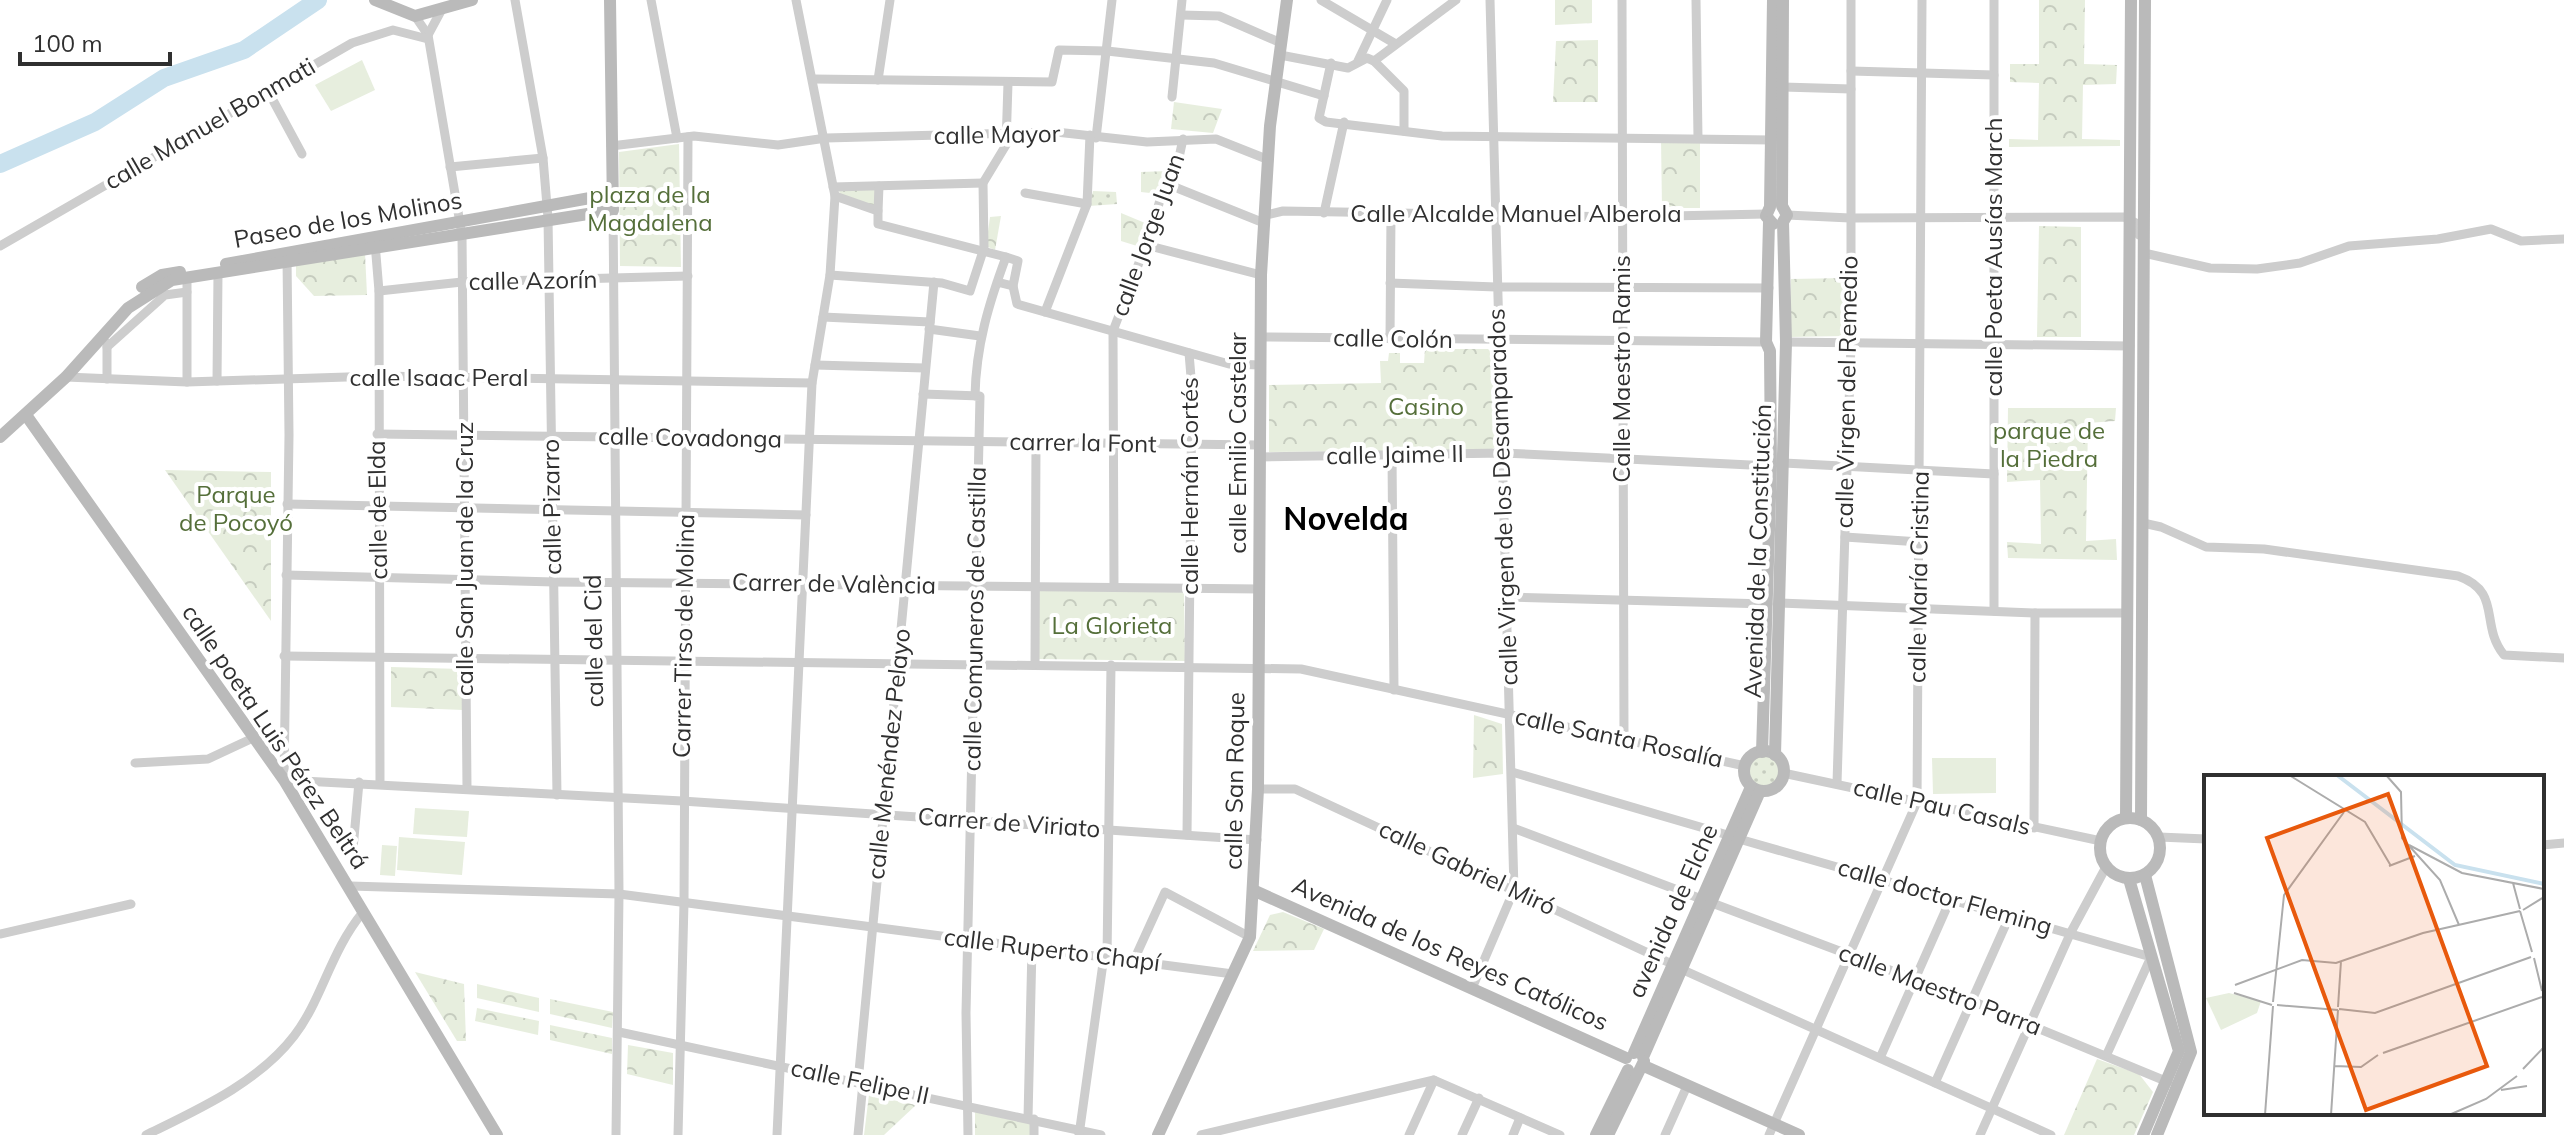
<svg xmlns="http://www.w3.org/2000/svg" width="2564" height="1135" font-family="Mulish,sans-serif">
<defs>
<pattern id="grass-dots" width="8" height="8" patternUnits="userSpaceOnUse" patternTransform="scale(2)"><rect width="8" height="8" fill="#e7eede"/><path d="M2 2h.1M6 6h.1" fill="none" stroke="#c6ccbf" stroke-width="1.8" stroke-linecap="round"/></pattern>
<pattern id="forest-crowns" width="20" height="18" patternUnits="userSpaceOnUse" patternTransform="scale(2)"><rect width="20" height="18" fill="#e7eede"/><path d="M2 6a3 3 0 1 1 6 0M12 15a3 3 0 1 1 6 0" fill="none" stroke="#c6ccbf"/></pattern>
</defs>
<rect width="100%" height="100%" fill="#fff"/>
<g fill="url(#grass-dots)">
<path d="M1093,191L1116,192L1117,204L1089,206Z"/>
<circle cx="1763" cy="771" r="16"/>
</g>
<g fill="url(#forest-crowns)">
<path d="M1555,0H1592V23L1555,25Z"/>
<path d="M2039,0H2085L2084,64L2117,65L2116,84L2083,85L2082,139L2120,140V146L2009,147V139L2038,140L2039,83L2010,82V64H2039Z"/>
<path d="M1598,40V102H1553L1556,41Z"/>
<path d="M1174,102L1222,109L1213,133L1171,129Z"/>
<path d="M1661,139H1700V208H1662Z"/>
<path d="M679,144L681,267L620,266L619,152Z"/>
<path d="M1168,171L1159,194L1141,192V172Z"/>
<path d="M876,188V208L840,196L839,189Z"/>
<path d="M1121,213L1145,223L1137,246L1121,241Z"/>
<path d="M1001,216L995,250L986,246L990,217Z"/>
<path d="M2039,226L2081,227V337H2037Z"/>
<path d="M365,253L367,295L314,296L296,276V263Z"/>
<path d="M1845,278L1844,336L1790,337L1791,279Z"/>
<path d="M1425,349H1488L1493,354L1496,446L1491,450L1269,452V385L1381,383L1380,361H1388L1389,353H1400V363H1424Z"/>
<path d="M2008,408H2116L2115,421L2088,423L2086,541L2116,539L2117,560L2008,558L2007,542L2041,544L2040,480L2007,482Z"/>
<path d="M165,470L271,472V621Z"/>
<path d="M1038,590L1184,592L1185,661L1038,659Z"/>
<path d="M391,667L461,669L463,710L391,707Z"/>
<path d="M1474,715L1502,724L1503,774L1473,778Z"/>
<path d="M1283,912L1324,929L1314,950L1253,951L1270,915Z"/>
<path d="M415,972L464,984L466,1041H457Z"/>
<path d="M477,984L539,998V1012L477,998Z"/>
<path d="M550,999L613,1012L612,1028L550,1014Z"/>
<path d="M477,1008L539,1021L538,1035L475,1021Z"/>
<path d="M550,1025L612,1038V1054L550,1040Z"/>
<path d="M628,1045L673,1053V1085L627,1074Z"/>
<path d="M2097,1059L2139,1074L2153,1092L2134,1135H2064Z"/>
<path d="M869,1095L916,1105L884,1135H864Z"/>
<path d="M975,1112L1031,1124V1135H975Z"/>
</g>
<g fill="#e7eede">
<path d="M362,60L375,90L331,111L315,85Z"/>
<path d="M1932,758H1996V793L1933,794Z"/>
<path d="M415,808L469,811L467,837L413,834Z"/>
<path d="M399,837L465,842L462,875L397,870Z"/>
<path d="M382,845L397,846L395,876L380,875Z"/>
</g>
<g fill="none" stroke-linecap="round" stroke-linejoin="round">
<path stroke="#c9e1ee" stroke-width="18" d="M0,164L95,122L164,78L244,50L318,0"/>
<g stroke="#cdcdcd" stroke-width="9">
<path d="M515,0L543,158L548,218L557,795"/>
<path d="M651,0L677,138"/>
<path d="M1321,0L1394,43"/>
<path d="M1622,0L1624,739"/>
<path d="M1696,0L1698,138"/>
<path d="M1994,0V611"/>
<path d="M1181,15L1219,16L1281,43"/>
<path d="M415,16L428,35L462,235L467,788"/>
<path d="M428,35L442,9"/>
<path d="M1280,55L1348,68L1367,58L1374,61L1456,0"/>
<path d="M1358,61L1387,0"/>
<path d="M1374,61L1404,91V131"/>
<path d="M1331,63L1319,118L1326,122L1442,136L1772,140"/>
<path d="M1851,71L1994,75"/>
<path d="M813,79L1052,82L1059,50L1107,51L1214,63L1324,96"/>
<path d="M878,80L890,0"/>
<path d="M1783,87L1851,89"/>
<path d="M268,91L302,154"/>
<path d="M1172,97L1182,0"/>
<path d="M1096,138L1112,0"/>
<path d="M611,146L694,136L778,145L826,138L1056,132L1147,142L1216,139L1269,160"/>
<path d="M450,167L543,158"/>
<path d="M1167,184L1264,223"/>
<path d="M833,187L983,183"/>
<path d="M1025,193L1087,204"/>
<path d="M835,196L878,211V224L1006,257"/>
<path d="M613,210L619,894L616,1135"/>
<path d="M878,211L879,186"/>
<path d="M1324,213L1344,122"/>
<path d="M1266,215L1283,211L1621,217L1766,214"/>
<path d="M1787,215L1850,218L2124,217L2138,224L2139,235"/>
<path d="M375,243L379,291L380,783"/>
<path d="M1146,245L1261,275"/>
<path d="M0,246L352,43L393,30L428,39"/>
<path d="M2143,249L2144,253L2210,268L2257,269L2300,263L2349,246L2438,239L2491,229L2521,241L2564,239"/>
<path d="M287,258L289,435L284,780L682,801L1257,840"/>
<path d="M830,275L942,283L970,291L984,248L983,183L1006,145L1008,83"/>
<path d="M187,278V382"/>
<path d="M1390,283L1496,287L1769,288"/>
<path d="M1013,286L1017,304L1229,364L1261,365"/>
<path d="M379,291L462,282L688,276"/>
<path d="M1045,312L1087,204L1090,135"/>
<path d="M823,317L930,322"/>
<path d="M929,329L980,336"/>
<path d="M1261,337L1766,342"/>
<path d="M1390,339L1391,214"/>
<path d="M1786,342L2130,346"/>
<path d="M107,343V379"/>
<path d="M107,347L165,295L187,292"/>
<path d="M815,365L925,368"/>
<path d="M66,377L187,382L378,376L812,383"/>
<path d="M217,381L218,273"/>
<path d="M923,394L980,396L966,1013L968,1135"/>
<path d="M975,396C976,345 989,303 1006,257L1018,261L1013,286L997,282"/>
<path d="M377,434L1260,445"/>
<path d="M1392,455L1394,690"/>
<path d="M1260,457L1503,453L1771,466"/>
<path d="M1784,463L1994,474"/>
<path d="M287,504L806,515"/>
<path d="M2143,523L2161,527L2206,547L2264,549L2458,576C2503,592 2479,624 2504,655L2564,658"/>
<path d="M1845,537L1920,542"/>
<path d="M286,575L554,582L1260,589"/>
<path d="M1114,587L1113,331L1153,226L1161,196L1175,176L1183,139"/>
<path d="M1507,597L1768,604"/>
<path d="M1780,603L2035,613H2128"/>
<path d="M284,656L1301,669L1745,766"/>
<path d="M1035,664L1036,442"/>
<path d="M135,763L208,759L253,738"/>
<path d="M1512,772L1731,836"/>
<path d="M1783,773L2101,841"/>
<path d="M1837,783L1851,343V0"/>
<path d="M1258,789H1295L1672,964"/>
<path d="M1513,828L1972,1001L2168,1082"/>
<path d="M2034,828L2035,613"/>
<path d="M1187,835L1192,389L1189,353"/>
<path d="M2159,837L2206,839"/>
<path d="M1739,839L2151,957L2107,1054"/>
<path d="M2542,845L2564,843"/>
<path d="M352,860L359,782"/>
<path d="M350,886L619,894L1233,974"/>
<path d="M0,934L131,904"/>
<path d="M1107,957L1111,665"/>
<path d="M1134,960L1165,892L1250,937"/>
<path d="M1681,969L2051,1135"/>
<path d="M1473,986L1514,890L1490,0"/>
<path d="M619,1032L1101,1135"/>
<path d="M1880,1058L1951,898"/>
<path d="M858,1082L934,282"/>
<path d="M1935,1083L2010,915"/>
<path d="M1028,1118L1032,947"/>
<path d="M146,1135C197,1110 258,1083 294,1036C322,1000 330,952 363,912"/>
<path d="M678,1135L684,903L688,137"/>
<path d="M777,1135L812,383L830,275L835,196L796,0"/>
<path d="M858,1135L863,1083"/>
<path d="M1034,1135V1119"/>
<path d="M1079,1135L1104,956"/>
<path d="M1201,1135L1434,1080L1560,1135"/>
<path d="M1409,1135L1434,1080"/>
<path d="M1462,1135L1479,1098"/>
<path d="M1513,1135L1520,1118"/>
<path d="M1665,1135L1687,1086"/>
<path d="M1769,1135L1917,802L1922,0"/>
<path d="M1980,1135L2071,932L2106,867"/>
</g>
<g stroke="#bababa" stroke-width="12">
<path d="M375,0L415,16L472,0"/>
<path d="M1773,0L1770,207L1766,216L1773,224"/>
<path d="M226,264L612,194"/>
<path d="M142,287L162,275L180,272"/>
<path d="M26,415L284,780L497,1135"/>
<path d="M0,437L66,377L128,308L172,280L613,210L610,0"/>
<circle cx="1764" cy="771" r="20"/>
<path d="M1762,752L1771,466L1770,351L1766,342L1769,222"/>
<path d="M1775,755L1786,342L1783,222L1787,215L1782,206L1783,0"/>
<circle cx="2130" cy="848" r="30"/>
<path d="M2126,818L2131,0"/>
<path d="M2141,820L2145,0"/>
<path d="M2145,875L2191,1052L2157,1135"/>
<path d="M2129,879L2179,1051L2143,1135"/>
<path d="M1255,891L1626,1058"/>
<path d="M1634,1053L1751,787"/>
<path d="M1643,1057L1760,791"/>
<path d="M1644,1066L1799,1135"/>
<path d="M1158,1135L1250,937L1258,789L1261,275L1270,126L1287,0"/>
<path d="M1596,1135L1628,1070"/>
<path d="M1608,1135L1644,1061"/>
</g>
</g>
<g text-anchor="middle" stroke-width="8" stroke-linejoin="round" paint-order="stroke">
<g font-size="24" fill="#303030" stroke="#fff">
<text transform="translate(210 124) rotate(-30)" y="8">calle Manuel Bonmati</text>
<text transform="translate(997 135) rotate(-1)" y="8">calle Mayor</text>
<text x="1516" y="222">Calle Alcalde Manuel Alberola</text>
<text transform="translate(348 220) rotate(-10)" y="8">Paseo de los Molinos</text>
<text transform="translate(1148 235) rotate(-70)" y="8">calle Jorge Juan</text>
<text transform="translate(1994 257) rotate(-90)" y="8">calle Poeta Ausías March</text>
<text transform="translate(533 281) rotate(-1)" y="8">calle Azorín</text>
<text transform="translate(1393 339) rotate(1)" y="8">calle Colón</text>
<text transform="translate(1622 369) rotate(-90)" y="8">Calle Maestro Ramis</text>
<text x="439" y="386">calle Isaac Peral</text>
<text transform="translate(1847 392) rotate(-89)" y="8">calle Virgen del Remedio</text>
<text transform="translate(690 438) rotate(1)" y="8">calle Covadonga</text>
<text transform="translate(1083 443) rotate(1)" y="8">carrer la Font</text>
<text transform="translate(1238 443) rotate(-90)" y="8">calle Emilio Castelar</text>
<text transform="translate(1395 455) rotate(-1)" y="8">calle Jaime II</text>
<text transform="translate(1190 486) rotate(-90)" y="8">calle Hernán Cortés</text>
<text transform="translate(1503 497) rotate(-92)" y="8">calle Virgen de los Desamparados</text>
<text transform="translate(552 507) rotate(-91)" y="8">calle Pizarro</text>
<text transform="translate(378 510) rotate(-91)" y="8">calle de Elda</text>
<text transform="translate(1758 551) rotate(-88)" y="8">Avenida de la Constitución</text>
<text transform="translate(465 559) rotate(-90)" y="8">calle San Juan de la Cruz</text>
<text transform="translate(1919 577) rotate(-89)" y="8">calle María Cristina</text>
<text transform="translate(834 584) rotate(1)" y="8">Carrer de València</text>
<text transform="translate(975 619) rotate(-89)" y="8">calle Comuneros de Castilla</text>
<text transform="translate(684 636) rotate(-89)" y="8">Carrer Tirso de Molina</text>
<text transform="translate(594 641) rotate(-91)" y="8">calle del Cid</text>
<text transform="translate(275 737) rotate(56)" y="8">calle poeta Luis Pérez Beltrá</text>
<text transform="translate(1619 738) rotate(12)" y="8">calle Santa Rosalía</text>
<text transform="translate(889 754) rotate(-84)" y="8">calle Menéndez Pelayo</text>
<text transform="translate(1235 781) rotate(-89)" y="8">calle San Roque</text>
<text transform="translate(1942 807) rotate(13)" y="8">calle Pau Casals</text>
<text transform="translate(1009 823) rotate(4)" y="8">Carrer de Viriato</text>
<text transform="translate(1467 868) rotate(25)" y="8">calle Gabriel Miró</text>
<text transform="translate(1945 897) rotate(16)" y="8">calle doctor Fleming</text>
<text transform="translate(1673 911) rotate(-66)" y="8">avenida de Elche</text>
<text transform="translate(1052 950) rotate(7)" y="8">calle Ruperto Chapí</text>
<text transform="translate(1450 954) rotate(24)" y="8">Avenida de los Reyes Católicos</text>
<text transform="translate(1940 990) rotate(21)" y="8">calle Maestro Parra</text>
<text transform="translate(860 1082) rotate(12)" y="8">calle Felipe II</text>
</g>
<g font-size="24" fill="#556f3a" stroke="#fff">
<text x="650" y="203">plaza de la<tspan x="650" dy="28">Magdalena</tspan></text>
<text x="1426" y="415">Casino</text>
<text x="2049" y="439">parque de<tspan x="2049" dy="28">la Piedra</tspan></text>
<text x="236" y="503">Parque<tspan x="236" dy="28">de Pocoyó</tspan></text>
<text x="1112" y="634">La Glorieta</text>
</g>
<g font-size="32" font-weight="bold" fill="#000" stroke="#fff">
<text x="1346" y="530">Novelda</text>
</g>
</g>
<g transform="translate(2204 775)">
<rect width="340" height="340" fill="#fff"/>
<path d="M25,218L57,226L53,238L17,255L2,223Z" fill="#e7eede"/>
<path fill="none" stroke="#c9e1ee" stroke-width="4" d="M133,0L251,90L340,109"/>
<path fill="none" stroke="#acacac" stroke-width="2" d="M85,0L161,47L187,91M182,0L197,17L198,63L236,105L255,150M205,70L258,98L340,114M185,91L211,81M309,108L316,134M319,135L340,122M316,136L328,177M330,183L338,216M31,210L98,185L132,188L219,158L316,136M30,218L68,230M69,227L80,120L140,37M73,230L134,235M134,232L137,186M135,234L171,238L327,182M179,278L338,222M130,291L157,292L174,280M319,294L340,272M297,315L323,311M61,340L69,231M127,340L134,235M245,340L282,324L313,301"/>
<path fill="#e8590c" fill-opacity="0.15" stroke="#e8590c" stroke-width="4" d="M184,19L283,291L162,335L63,63Z"/>
<rect width="340" height="340" fill="none" stroke="#303030" stroke-width="4"/>
</g>
<path d="M20 52v12h150v-12" fill="none" stroke="#303030" stroke-width="4"/>
<text x="32" y="52" font-size="24" fill="#303030" stroke="#ffffff" stroke-width="6" paint-order="stroke">100 m</text>
</svg>
